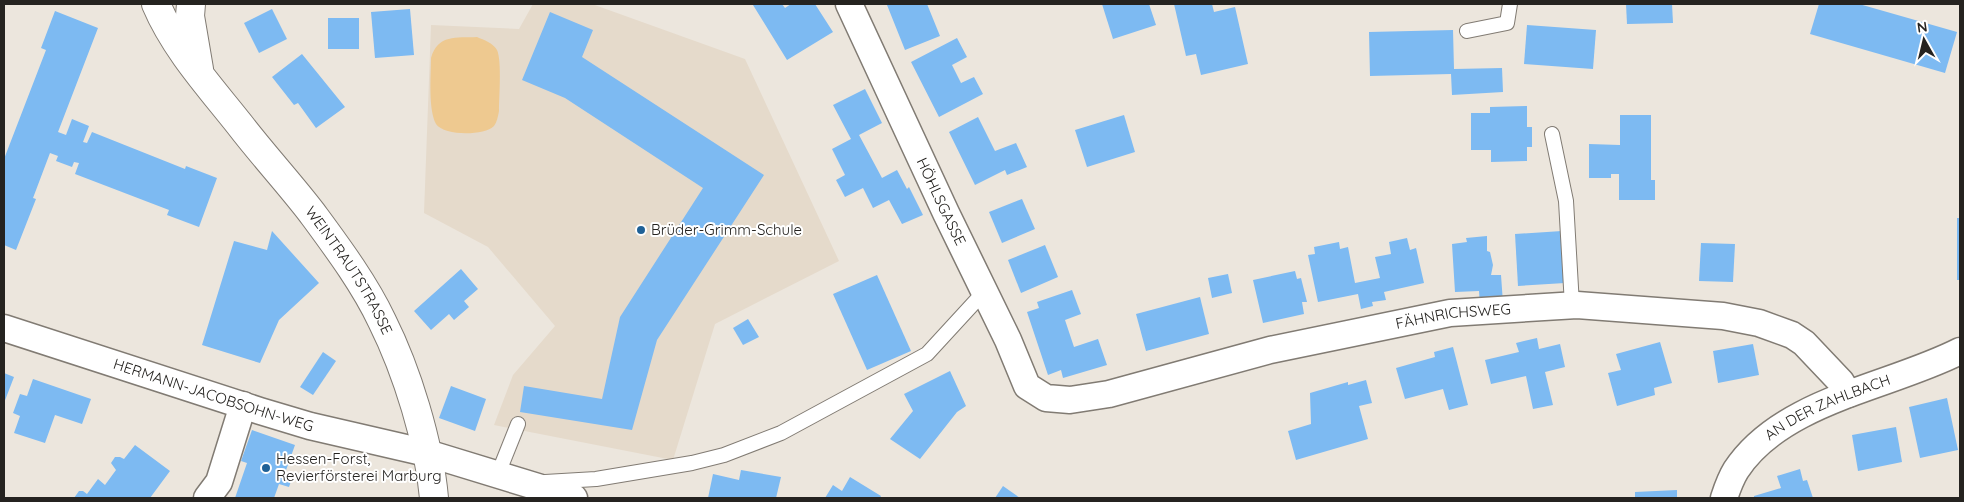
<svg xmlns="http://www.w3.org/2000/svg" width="1964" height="502" font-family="Quicksand,sans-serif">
<rect width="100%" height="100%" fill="#ece6dd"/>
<path fill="#e5dacb" d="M533,4H592L745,59L839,261L715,324L673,460L494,425L513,375L555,326L488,247L424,213L431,25L519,29Z"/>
<path fill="#eec990" d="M477,37C484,40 493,43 497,50C502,61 499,98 499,111C498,116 497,122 494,126C484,136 444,136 436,124C428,109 431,75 431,58C438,34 456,38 477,37Z"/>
<g fill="#7dbaf2">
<path d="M755,4H782L785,8L791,4H815L833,32L787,60L753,5Z"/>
<path d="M890,4H927L940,36L905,50L887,5Z"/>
<path d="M1102,4H1149L1156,25L1113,39Z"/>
<path d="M1174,4H1212L1214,12L1235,7L1248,64L1201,75L1196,54L1186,56Z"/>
<path d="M1626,4H1672L1673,23L1627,24Z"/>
<path d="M1819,4H1859L1957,32L1945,73L1810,34Z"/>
<path d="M272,9L287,39L259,53L244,23Z"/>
<path d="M410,9L414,55L375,58L371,12Z"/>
<path d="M55,11L98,28L58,132L66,135L72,119L89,126L83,142L87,143L92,132L185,169L186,166L217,178L199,227L167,215L169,210L75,174L79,163L74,162L72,167L56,161L58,156L50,153L33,198L36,199L16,250L4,245V159L46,50L41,48Z"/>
<path d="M550,12L593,30L582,57L764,175L657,340L632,430L520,412L524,386L602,399L620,317L703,188L565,98L522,80Z"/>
<rect x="328" y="18" width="31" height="31"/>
<path d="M1527,25L1596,30L1593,69L1524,64Z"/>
<path d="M1453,30L1454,69L1502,68L1503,92L1452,95L1451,74L1370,76L1369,32Z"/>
<path d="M957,38L967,57L952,65L961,83L974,77L983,94L939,117L911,62Z"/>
<path d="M302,54L345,107L316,128L298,103L294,105L272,77Z"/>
<path d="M865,89L882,123L859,135L882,178L897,170L907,189L909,187L923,215L902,224L889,200L873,208L863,188L845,197L836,180L845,175L832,149L851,139L833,105Z"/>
<path d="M1527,106V127H1532V147H1527V161L1491,162V150H1471V113H1490V107Z"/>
<path d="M1124,115L1135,152L1087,167L1075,130Z"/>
<path d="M1620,115H1651V180H1655V200H1619V174H1611V178H1589V144L1620,145Z"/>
<path d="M978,117L995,151L1016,143L1027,167L1007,175L1005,170L975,185L949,132Z"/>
<path d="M1022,199L1035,229L1002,243L989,212Z"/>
<rect x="1957" y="218" width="3" height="62"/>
<path d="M272,231L319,283L279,320L260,363L202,345L234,241L267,250Z"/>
<path d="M1562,231L1565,283L1518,286L1515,234Z"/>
<path d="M1487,236V251L1490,252L1493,265L1491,275H1501L1503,303L1480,305L1479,291L1455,292L1452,244L1467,242L1466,238Z"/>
<path d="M1407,238L1410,250L1416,248L1424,283L1384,292L1386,300L1372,302L1373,306L1361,309L1358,294L1318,302L1308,255L1315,254L1314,247L1339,242L1340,249L1348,247L1355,283L1380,278L1375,257L1391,254L1389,242Z"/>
<path d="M1701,243L1735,244L1733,282L1699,281Z"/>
<path d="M1045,245L1058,277L1021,293L1008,260Z"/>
<path d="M461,269L478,289L464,301L469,307L454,320L449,314L431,330L414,311Z"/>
<path d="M1295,271L1297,279L1301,278L1307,302H1302L1304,314L1263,323L1253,280Z"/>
<path d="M1228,274L1232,293L1212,298L1208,278Z"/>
<path d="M877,275L911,351L867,370L833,294Z"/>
<path d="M1072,290L1081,314L1065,320L1074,347L1098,339L1107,365L1063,378L1061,370L1048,375L1027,312L1039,308L1037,302Z"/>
<path d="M1200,297L1209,334L1146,351L1136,314Z"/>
<path d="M748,319L759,337L743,345L733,328Z"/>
<path d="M1537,338L1539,349L1560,344L1565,367L1545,372L1553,405L1533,409L1526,376L1491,384L1485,360L1519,352L1516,343Z"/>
<path d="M1660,342L1672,383L1654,388L1655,395L1617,406L1608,373L1621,370L1616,354Z"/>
<path d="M1753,344L1759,375L1718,383L1713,351Z"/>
<path d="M1453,347L1468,405L1449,410L1443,389L1405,399L1396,368L1435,357L1434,352Z"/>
<path d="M323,352L336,361L313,395L300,387Z"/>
<path d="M950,371L966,406L957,412L920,459L890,439L913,411L904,394Z"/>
<path d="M4,373L14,377L4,403Z"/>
<path d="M33,379L91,399L82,424L55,415L45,443L14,433L20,416L13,413L20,394L27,396Z"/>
<path d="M1366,380L1372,403L1359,406L1368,439L1296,460L1288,431L1311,424L1310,393L1348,382V385Z"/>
<path d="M451,386L486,399L475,431L439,418Z"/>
<path d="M1947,398L1958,450L1920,458L1909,407Z"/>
<path d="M1896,427L1902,462L1858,471L1852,435Z"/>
<path d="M252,430L295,445L285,473L293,475L289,487L279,484L274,498H235L247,463L241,461Z"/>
<path d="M135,445L170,471L150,498H74L79,491H83L87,494L98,479L105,485L116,470L111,463L115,457H120L124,459Z"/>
<path d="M1800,469L1803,481L1807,480L1813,498H1754V496L1781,488L1777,476Z"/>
<path d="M741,470L781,477L776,498H708L713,474L739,480Z"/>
<path d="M850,477L881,496L880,498H825L833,485L842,491Z"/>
<path d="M1003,486L1020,498H995Z"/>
<path d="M1677,490V498H1635V492Z"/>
</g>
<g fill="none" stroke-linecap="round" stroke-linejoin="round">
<defs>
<g id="service">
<path d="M1467,31L1507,23L1510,4"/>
<path d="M1552,134L1566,201L1572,305"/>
<path d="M498,474L518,424"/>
<path d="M545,482L596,479L692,463L724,455L781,433L927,354L984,292"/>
</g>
<g id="minor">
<path id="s1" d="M849,4L946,213L1008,340L1027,386L1046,398L1070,400L1109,394L1270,350L1450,313L1577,305L1723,316L1759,323L1792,335L1804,343L1841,382L1848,394"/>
<path id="s2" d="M4,328L260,411L310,426L427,453L574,498"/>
<path d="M207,498L219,482L243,405"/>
<path id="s3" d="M1724,498C1727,489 1731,478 1736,470C1782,400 1890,387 1960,351"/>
</g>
<g id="secondary">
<path id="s4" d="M156,4C175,49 210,87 240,125C263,155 289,183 312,213C337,247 364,283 382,321C407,371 429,442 434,498"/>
<path d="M191,4L190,16L199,69"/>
</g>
</defs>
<use href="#service" stroke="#817b73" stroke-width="16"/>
<use href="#minor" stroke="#817b73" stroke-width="29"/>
<use href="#secondary" stroke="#817b73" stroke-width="30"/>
<use href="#service" stroke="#fff" stroke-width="14"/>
<use href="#minor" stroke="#fff" stroke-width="26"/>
<use href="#secondary" stroke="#fff" stroke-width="28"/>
</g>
<g fill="#1f6197" stroke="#fff" stroke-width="2">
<circle cx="641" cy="230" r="5"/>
<circle cx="266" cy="468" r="5"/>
</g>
<g text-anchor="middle" stroke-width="4" stroke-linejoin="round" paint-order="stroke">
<g font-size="15" fill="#252320" stroke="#fff">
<text dy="5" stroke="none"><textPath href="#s1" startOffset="218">HÖHLSGASSE</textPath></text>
<text dy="5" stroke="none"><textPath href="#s4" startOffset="330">WEINTRAUTSTRASSE</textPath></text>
<text dy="5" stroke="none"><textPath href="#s1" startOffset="861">FÄHNRICHSWEG</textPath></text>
<text dy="5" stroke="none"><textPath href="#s2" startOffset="220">HERMANN-JACOBSOHN-WEG</textPath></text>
<text dy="5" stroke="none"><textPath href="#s3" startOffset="144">AN DER ZAHLBACH</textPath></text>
</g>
<g font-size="15" fill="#252320" stroke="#fff" text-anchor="start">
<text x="651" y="235">Brüder-Grimm-Schule</text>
<text x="276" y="464">Hessen-Forst,<tspan x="276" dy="17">Revierförsterei Marburg</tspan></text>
</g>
</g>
<rect width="1964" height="502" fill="none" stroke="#252320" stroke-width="10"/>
<g transform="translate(1924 40) rotate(352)" stroke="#ffffff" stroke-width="4" paint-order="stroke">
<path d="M0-4L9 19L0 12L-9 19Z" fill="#252320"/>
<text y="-8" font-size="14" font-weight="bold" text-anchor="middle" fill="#252320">N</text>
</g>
</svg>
